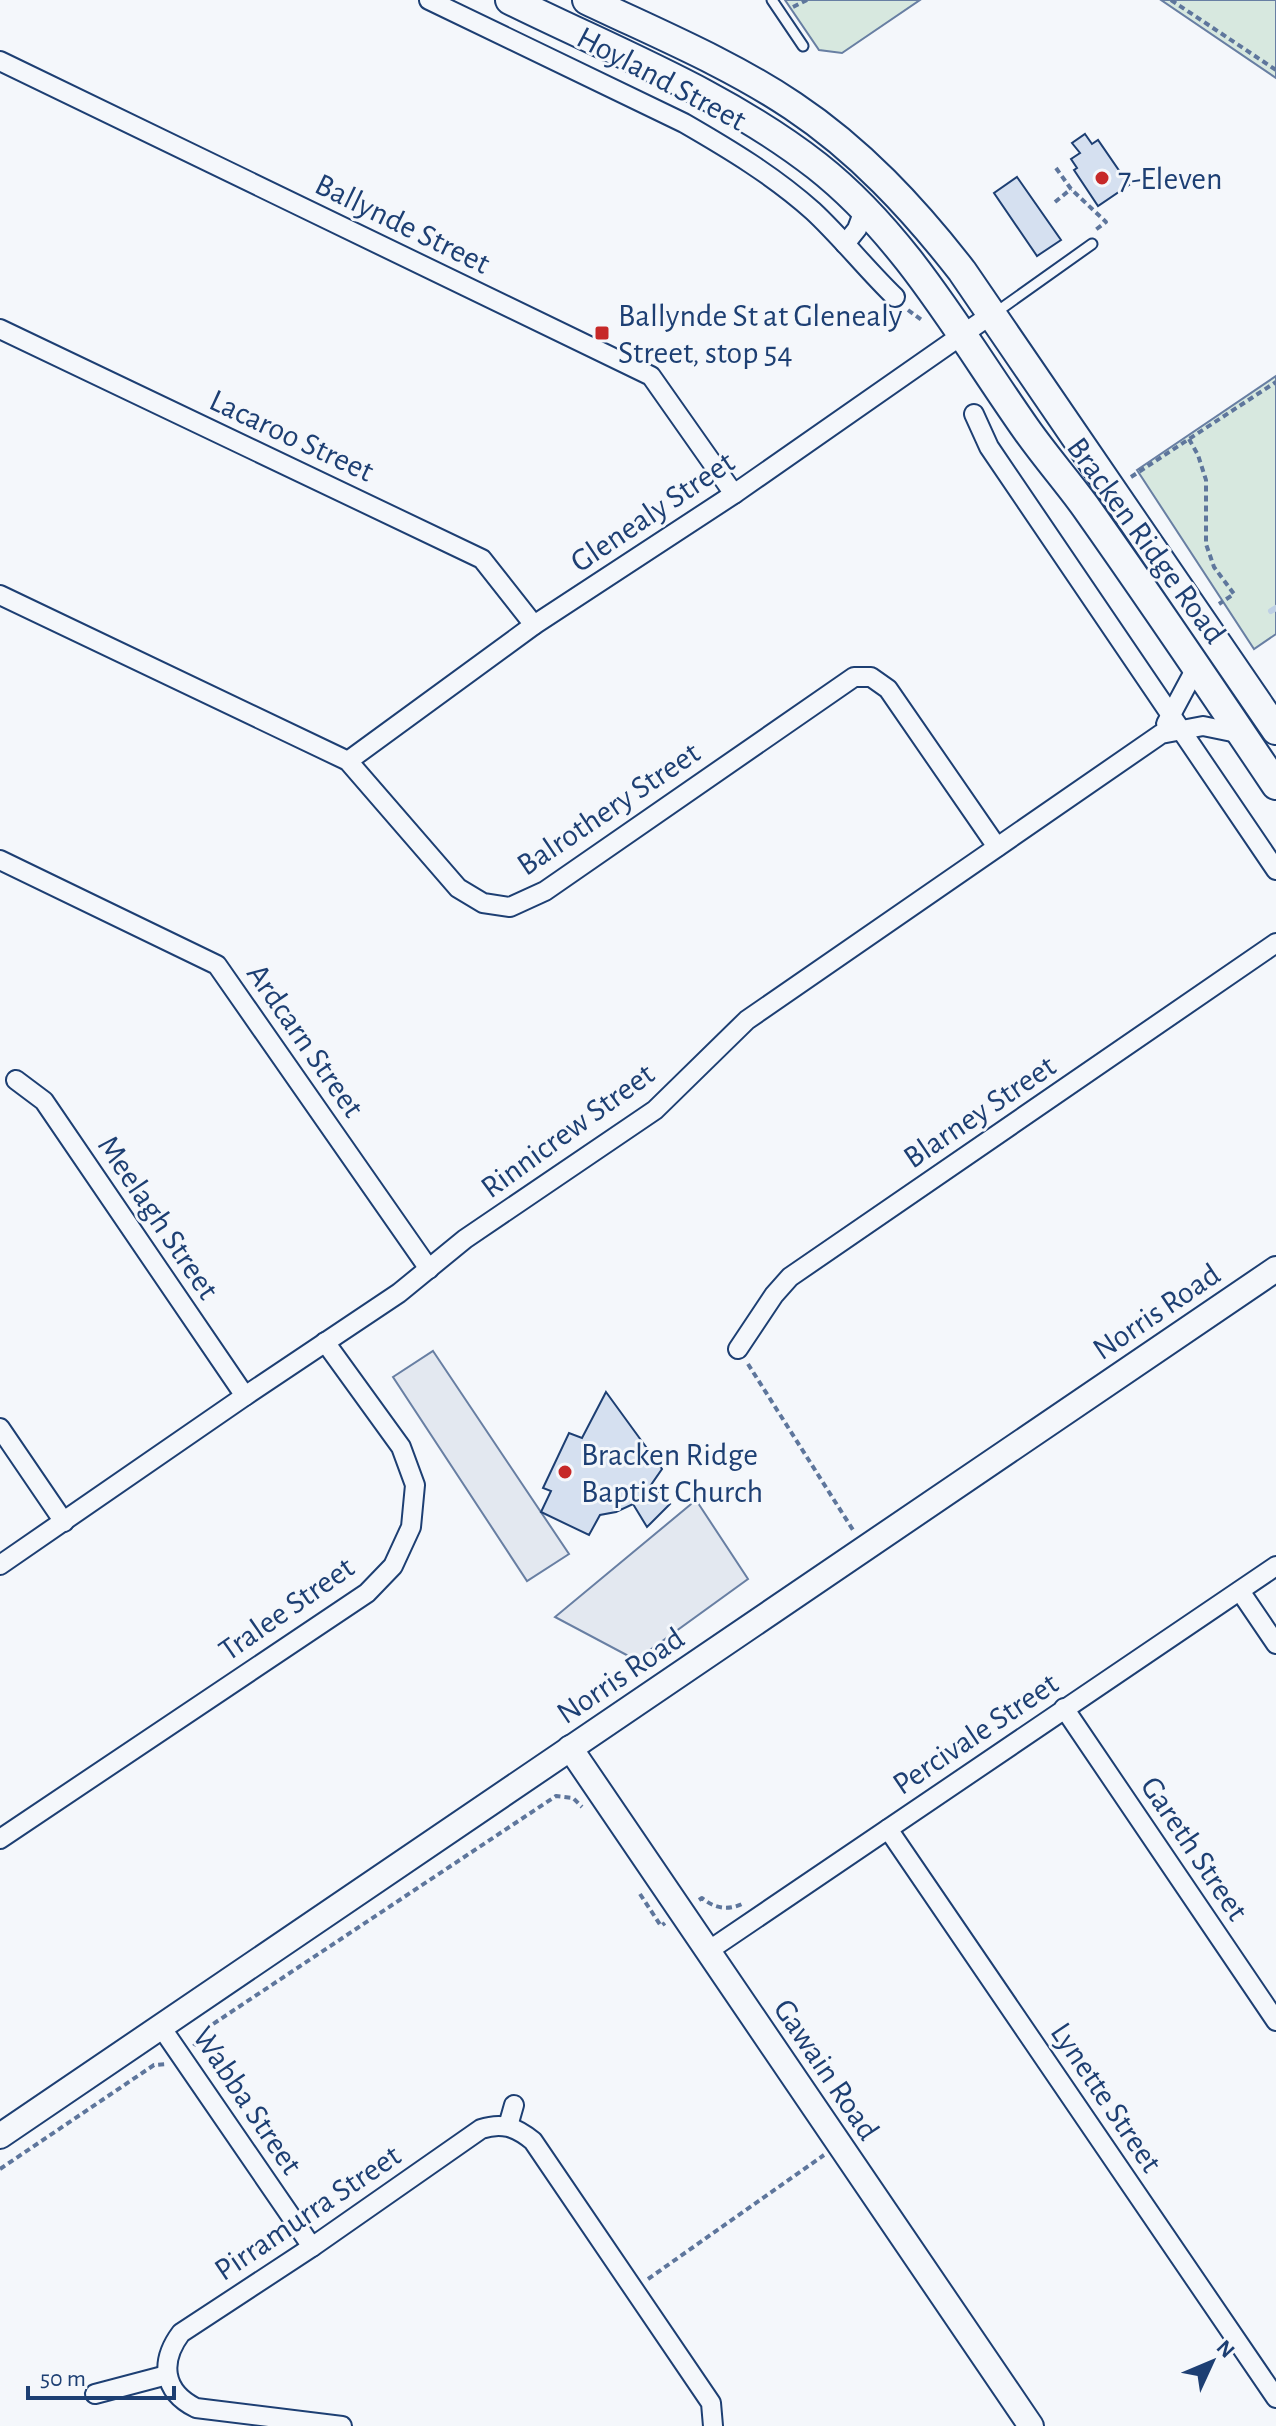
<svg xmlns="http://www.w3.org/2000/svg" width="1276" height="2426" font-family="'Alegreya Sans',sans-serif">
<rect width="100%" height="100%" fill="#f4f7fb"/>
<g fill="#d7e8df" stroke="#687fa3" stroke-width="2">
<path d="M785,0H920L842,53L819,50Z"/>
<path d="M1161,0H1276V78Z"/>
<path d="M1276,376V634L1254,649L1137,470Z"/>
</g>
<g fill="#e3e8f0" stroke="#687fa3" stroke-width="2">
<path d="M433,1351L569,1554L527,1581L393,1377Z"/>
<path d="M696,1500L748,1579L636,1660L555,1617Z"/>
</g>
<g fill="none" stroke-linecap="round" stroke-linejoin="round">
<path stroke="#bed0e5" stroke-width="6" d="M1271,611L1276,608"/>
</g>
<g fill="#d5e0f0" stroke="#1d3f73" stroke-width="2">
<path d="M1085,134L1092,144L1098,140L1129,185L1098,206L1074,170L1077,168L1071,159L1080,153L1072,143Z"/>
<path d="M1017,177L1061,240L1037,256L994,193Z"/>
<path d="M606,1392L662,1469L651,1485L670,1504L647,1527L633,1504L616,1512L600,1515L589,1535L541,1512L551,1491L543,1488L569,1433L582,1438Z"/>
</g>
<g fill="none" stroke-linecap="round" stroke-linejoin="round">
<defs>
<g id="lane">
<path d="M772,0L803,46"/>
<path d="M995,313L1092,244"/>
</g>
<g id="street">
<path d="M429,0L684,123C729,149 774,176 813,211C842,238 866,269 895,297"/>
<path d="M0,61L651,376L734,494"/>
<path d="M845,244L857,229L865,208"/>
<path d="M0,329L482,559L534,625"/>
<path d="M974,414L989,447L1276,870"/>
<path d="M0,595L348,761L458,888L483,903L510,907L545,891L854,677H871L888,689L997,847"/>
<path d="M1166,724L1196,668"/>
<path d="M348,761L534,625L734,494L992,314"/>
<path d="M0,860L217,965L429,1269"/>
<path d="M16,1080L44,1101L245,1396"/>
<path d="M738,1349L774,1295L790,1277L1276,943"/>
<path d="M0,1428L64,1522"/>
<path d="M0,1565L245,1396L399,1293L465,1239L655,1110L747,1020L1161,734L1203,726L1242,734"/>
<path d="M1240,1591L1276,1644"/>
<path d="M1064,1708L1276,2021"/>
<path d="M888,1829L1276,2398"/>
<path d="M0,1839L367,1593L393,1566L411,1527L415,1485L401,1447L325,1342"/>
<path d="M708,1951L1276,1566"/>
<path d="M161,2027L312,2247"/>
<path d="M508,2126L514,2105"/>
<path d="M95,2394L167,2375"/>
<path d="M342,2426L196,2408C162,2391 160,2361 181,2333L312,2247L481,2129C502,2122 516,2127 533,2141L711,2403L713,2426"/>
</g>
<g id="secondary">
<path d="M570,1748L1031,2426"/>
<path d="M0,2136L1276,1269"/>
</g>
<g id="primary">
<path d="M510,0C613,51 725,94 817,166C906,236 962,338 1026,429C1045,456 1066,480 1085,506C1150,598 1213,691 1276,785"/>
<path d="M587,0C656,33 729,63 793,106C859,150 913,208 962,271L1276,730"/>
</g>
</defs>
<use href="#lane" stroke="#1d3f73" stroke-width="13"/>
<use href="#street" stroke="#1d3f73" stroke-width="22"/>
<use href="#secondary" stroke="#1d3f73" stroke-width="28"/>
<use href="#primary" stroke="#1d3f73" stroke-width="32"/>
<g stroke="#5e769c" stroke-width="4" stroke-dasharray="6 4" stroke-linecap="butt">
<path d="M1171,0L1276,70"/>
<path d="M793,7L807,0"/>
<path d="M1056,168L1071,189L1106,222L1094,231"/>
<path d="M1055,202L1071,189"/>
<path d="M908,310L923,321"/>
<path d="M1189,439L1198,455L1206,480V544L1214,567L1234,594L1219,604"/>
<path d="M1131,477L1276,382"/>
<path d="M748,1364L853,1530"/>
<path d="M640,1894L661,1926L665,1923"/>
<path d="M699,1900L702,1898C714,1908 727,1911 742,1904"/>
<path d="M194,2046L204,2030L556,1796L573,1798L582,1807"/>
<path d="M0,2169L154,2065L167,2064"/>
<path d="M648,2279L824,2155"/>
</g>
<use href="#lane" stroke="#f4f7fb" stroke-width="9"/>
<use href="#street" stroke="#f4f7fb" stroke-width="18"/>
<use href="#secondary" stroke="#f4f7fb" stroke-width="24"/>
<use href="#primary" stroke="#f4f7fb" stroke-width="28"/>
</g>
<g fill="#c62828" stroke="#f4f7fb" stroke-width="3">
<circle cx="1102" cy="178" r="8"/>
<rect x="594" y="325" width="16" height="16" rx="4"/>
<circle cx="565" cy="1472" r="8"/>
</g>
<g text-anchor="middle" stroke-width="6" stroke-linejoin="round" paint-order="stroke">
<g font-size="32" fill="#1d3f73" stroke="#f4f7fb">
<text transform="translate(662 78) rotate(28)" y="11">Hoyland Street</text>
<text transform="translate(403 223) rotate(26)" y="11">Ballynde Street</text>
<text transform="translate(292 435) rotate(25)" y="11">Lacaroo Street</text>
<text transform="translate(652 511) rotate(-34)" y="11">Glenealy Street</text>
<text transform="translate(1147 540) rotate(54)" y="11">Bracken Ridge Road</text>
<text transform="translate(608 808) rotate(-34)" y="11">Balrothery Street</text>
<text transform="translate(306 1040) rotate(55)" y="11">Ardcarn Street</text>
<text transform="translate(979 1111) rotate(-34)" y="11">Blarney Street</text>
<text transform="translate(567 1130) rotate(-36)" y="11">Rinnicrew Street</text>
<text transform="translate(159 1217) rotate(56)" y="11">Meelagh Street</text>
<text transform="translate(1156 1311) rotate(-34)" y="11">Norris Road</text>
<text transform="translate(286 1608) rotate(-35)" y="11">Tralee Street</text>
<text transform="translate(620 1675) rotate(-34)" y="11">Norris Road</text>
<text transform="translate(975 1733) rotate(-34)" y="11">Percivale Street</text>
<text transform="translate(1195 1848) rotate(56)" y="11">Gareth Street</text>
<text transform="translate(827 2069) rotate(56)" y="11">Gawain Road</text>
<text transform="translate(1107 2097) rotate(56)" y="11">Lynette Street</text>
<text transform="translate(248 2100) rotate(56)" y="11">Wabba Street</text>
<text transform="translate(307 2212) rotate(-34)" y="11">Pirramurra Street</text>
</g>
<g font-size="32" fill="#1d3f73" stroke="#f4f7fb" text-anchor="start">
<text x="1118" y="189">7-Eleven</text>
<text x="618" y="326">Ballynde St at Glenealy<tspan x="618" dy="37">Street, stop 54</tspan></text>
<text x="581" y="1465">Bracken Ridge<tspan x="581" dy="37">Baptist Church</tspan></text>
</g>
</g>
<g transform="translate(1212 2362) rotate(46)" stroke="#f4f7fb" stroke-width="6" paint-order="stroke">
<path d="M0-6L14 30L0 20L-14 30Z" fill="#1d3f73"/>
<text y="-12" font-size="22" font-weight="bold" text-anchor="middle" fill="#1d3f73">N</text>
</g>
<path d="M28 2386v12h146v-12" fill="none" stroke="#1d3f73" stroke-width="4"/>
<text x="40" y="2386" font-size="24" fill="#1d3f73" stroke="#f4f7fb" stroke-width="6" paint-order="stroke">50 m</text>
</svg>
